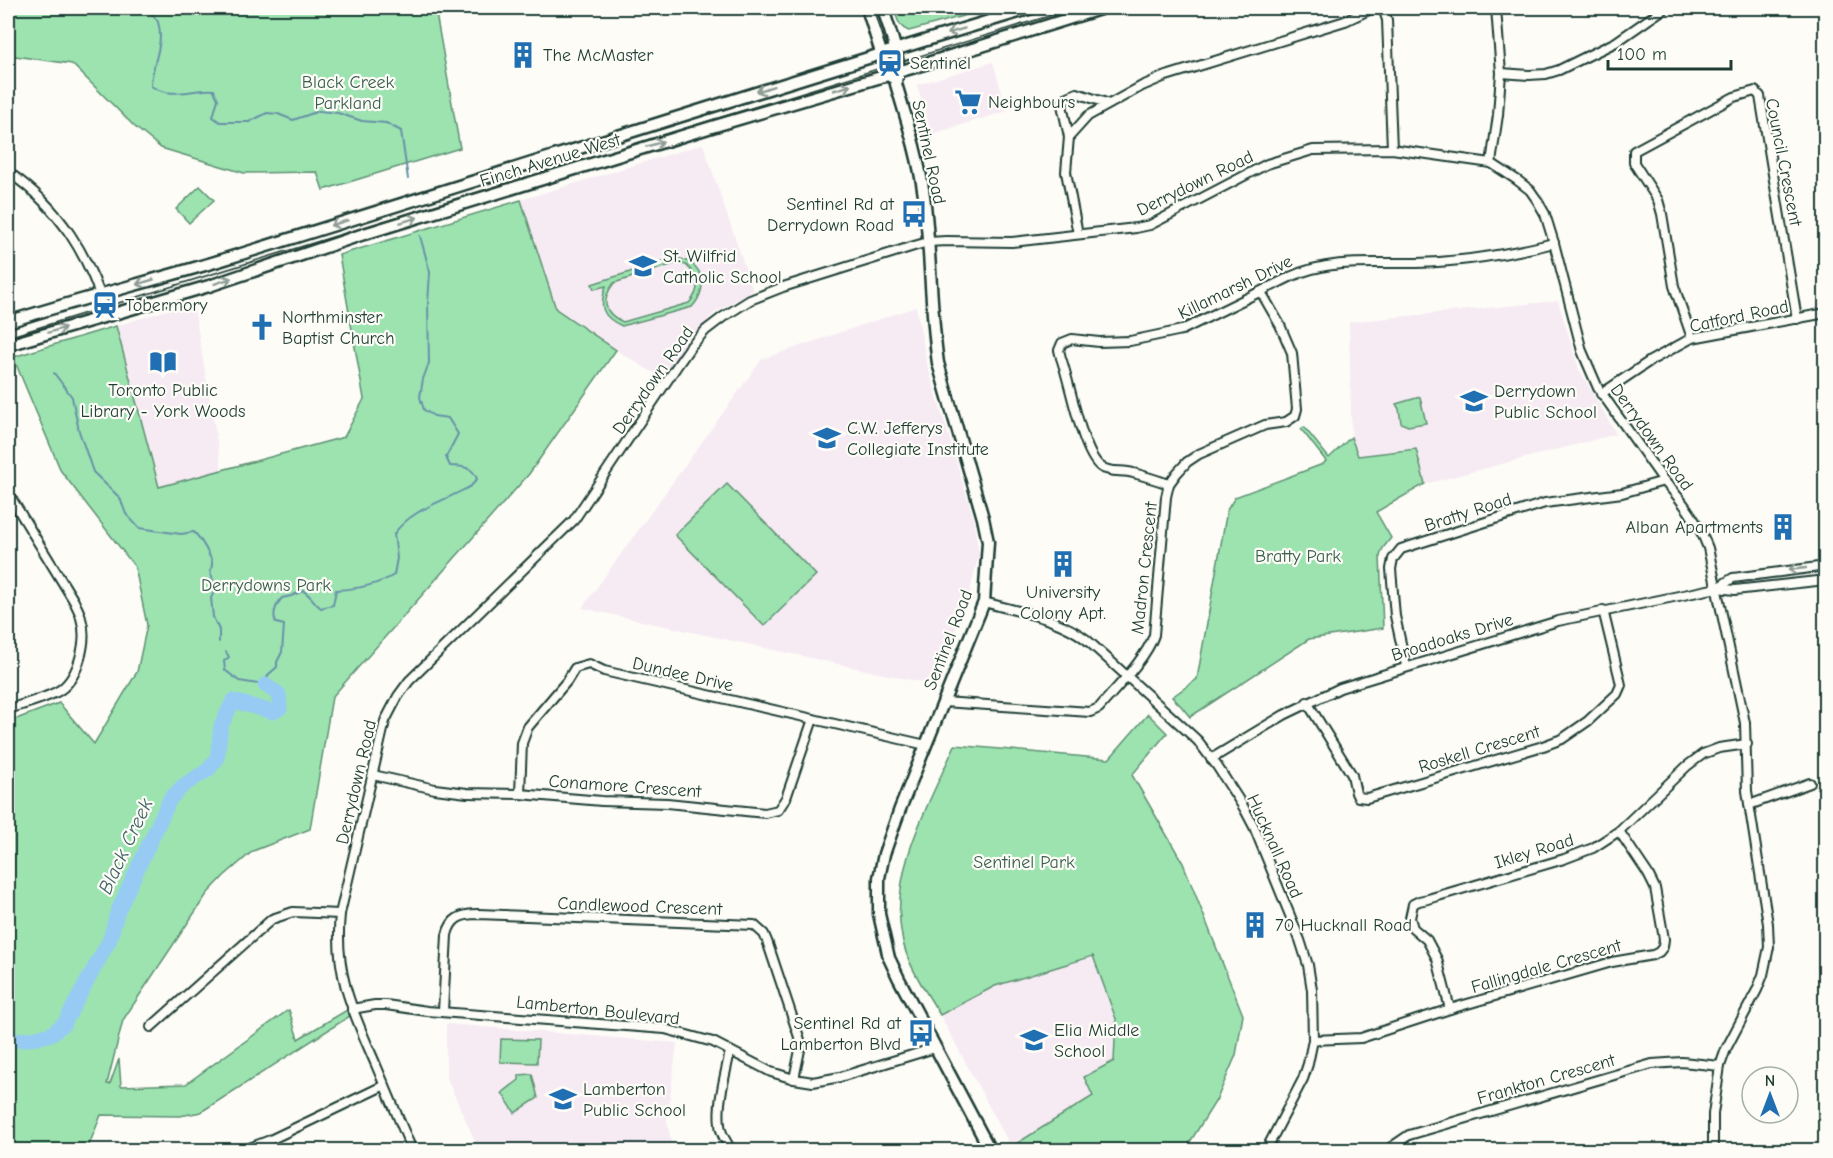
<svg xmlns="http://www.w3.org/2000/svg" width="1833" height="1158" font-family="'Comic Neue',sans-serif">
<rect width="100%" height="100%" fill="#fdfcf7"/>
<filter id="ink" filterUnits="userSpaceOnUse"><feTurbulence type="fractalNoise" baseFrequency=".0167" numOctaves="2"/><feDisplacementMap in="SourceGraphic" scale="12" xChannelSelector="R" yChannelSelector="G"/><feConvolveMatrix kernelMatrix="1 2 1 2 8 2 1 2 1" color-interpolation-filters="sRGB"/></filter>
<g filter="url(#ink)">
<g fill="#f6eaf3">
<path d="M993,62L1007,111L932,134L917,85Z"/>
<path d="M703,144L753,291L714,313L687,345L664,379L616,350L556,309L521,200Z"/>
<path d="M1558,301L1579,369L1616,434L1425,484L1416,449L1352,457L1349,322Z"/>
<path d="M193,302L222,470L158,487L116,326Z"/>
<path d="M916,307L927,364L972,513L979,553L969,595L934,685L582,608L762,359Z"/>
<path d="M1093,956L1116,1019L1114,1061L1093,1096L1011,1147L940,1015L995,986Z"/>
<path d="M446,1024L677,1043L667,1121L673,1150H479L446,1076Z"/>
</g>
<g fill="#9ce3b0" stroke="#5e9072" stroke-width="1.5" fill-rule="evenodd">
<path d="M8,8H435L460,148L323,190L317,172L244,173L161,148L135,127L72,64L8,55Z"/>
<path d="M894,8H992L909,31C898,27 897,18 894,8Z"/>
<path d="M200,186L214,200L189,223L176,209Z"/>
<path d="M521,200L556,309L616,350L529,474L332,697L310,829L253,851L224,876L207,894L123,1020L107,1084H110L119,1059L121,1086L186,1084L287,1011L289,1010L298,1039L347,1010L350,1016L201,1112L180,1116L101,1115L87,1150H8V722L59,703L94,744L137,672L147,625L135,567L61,471L13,357L116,326L159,487L344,437L364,399L339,255Z"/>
<path d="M674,258C702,260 711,286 692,307L622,326C601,317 599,306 606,286L594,289L592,284ZM677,263L686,265C699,277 701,290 689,303L623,322C603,313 601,300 614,283Z"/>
<path d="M1420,397L1426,423L1408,426L1401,423L1399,409L1396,404Z"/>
<path d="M1304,427L1329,458L1351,437L1358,456L1416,449L1425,484L1376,512L1391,538L1383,548L1380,556L1383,628L1309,639L1190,717L1181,706L1172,697L1197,679L1227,510L1235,497L1323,464L1326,461L1301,429Z"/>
<path d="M727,484L816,575L764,626L675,535Z"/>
<path d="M1148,714L1167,733L1132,775L1183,863L1243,1015L1236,1055L1217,1099L1185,1150H1013L1011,1147L1093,1096L1084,1077L1114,1061L1116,1019L1093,956L995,986L940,1015C926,991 907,966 902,937C889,871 929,804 955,745L1109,759Z"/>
<path d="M501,1039L538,1040L537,1063L500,1062Z"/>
<path d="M532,1074L538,1098L515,1113L502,1093L519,1080V1075Z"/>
</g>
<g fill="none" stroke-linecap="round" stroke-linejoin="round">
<g stroke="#6792a7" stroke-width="2">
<path d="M145,8C149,12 156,17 158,22C165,45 151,65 151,86C173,100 191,88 214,90L218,99L213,117L220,122H249L267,113L278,114L293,120L319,111L338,113L362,121L386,123L401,131L408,179"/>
<path d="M54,373L72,397L79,431L93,472L120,498L126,514L139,528L181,534L194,532C200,538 202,542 206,549C210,558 215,561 210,572C214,582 217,589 211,598L213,617L219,630V642"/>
<path d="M226,652L229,657L224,661L225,670L239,681L265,685L268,675L277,667V662L282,652L284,625L276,623C272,614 276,605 282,598L291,596L303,591C311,595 314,603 321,608L333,605L336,590C356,589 376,586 394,575L397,558L394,534C411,509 445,501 471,486L477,479C473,467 462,466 450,466L446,457L458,434L448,418L434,416L424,410L420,397L423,379L429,363L428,303L430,272L420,236"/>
</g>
<path stroke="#97cbf4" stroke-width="15" d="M8,1041L37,1038L51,1034L64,1024L110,939L117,913L170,799L184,785L208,770L217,759L221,726L233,701L273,712L280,708L279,694L265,685"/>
<defs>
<g id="street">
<path d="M1380,8L1384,11L1387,20L1392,149"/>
<path d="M1501,73L1529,75L1546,74L1559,70L1616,42L1665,8"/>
<path d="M1069,137L1088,116L1142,86L1163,77L1345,21L1373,8"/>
<path d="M1491,163L1498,115L1501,73L1496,8"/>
<path d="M8,172C60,207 89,256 107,315"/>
<path d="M1078,234L1066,172L1069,137L1062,105L1066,98L1077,93L1109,104"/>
<path d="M1692,338L1674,286L1662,214L1658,200L1634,163V151L1734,97L1755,91L1760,96L1797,319"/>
<path d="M1601,394L1650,361L1692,338L1826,313"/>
<path d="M1169,484C1157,480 1145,476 1133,473C1123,470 1110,473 1101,467C1082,454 1070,382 1061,358L1059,350L1062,343L1072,339L1099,342L1130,341L1182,330L1290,277C1331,258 1374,264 1417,263C1463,262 1510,254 1554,243"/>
<path d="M8,493L74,601C76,606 80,612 81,618C88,640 79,677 60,690C45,699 24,704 8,709"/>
<path d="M1717,588L1735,590L1826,580"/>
<path d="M984,602C1018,612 1058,617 1087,640L1184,728L1198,741L1217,766L1244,808L1254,827L1300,940L1308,965L1312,990L1313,1040L1308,1064L1303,1079L1266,1150"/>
<path d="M1406,666L1395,616L1391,569L1393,559L1401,549L1545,503L1622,493L1664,481"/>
<path d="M943,702L1090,712L1099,708C1115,689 1146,659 1154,635L1166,497L1169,484L1177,473L1187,462L1199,454L1265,425L1286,422L1295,416L1297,409L1292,353L1280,325L1261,292"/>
<path d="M1307,702L1352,775L1356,793L1358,797L1367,798L1543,746L1562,739L1588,721L1617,694L1621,685L1619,676L1603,610"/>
<path d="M1211,759L1284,715L1340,688L1558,621L1717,588L1733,578L1826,566"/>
<path d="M373,775L435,789L467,793L520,794L602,801L667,803L765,813L778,810L786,798L813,719"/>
<path d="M520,794L522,743L528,727L567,681L575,668L589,664L604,671L926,745"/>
<path d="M1749,805L1810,783"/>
<path d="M352,1009L375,1005H386L427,1011L665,1029L713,1042L771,1072L794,1079L813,1082L840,1077L935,1048"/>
<path d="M1450,1009L1437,959L1427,940L1413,928L1410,918L1413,904L1419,901L1428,899L1564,859L1593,848L1619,831L1687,766L1703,754L1719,748L1747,744"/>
<path d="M443,1011L447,935C451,918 461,914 478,914L754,925L764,934L767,941L800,1040V1050L794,1079"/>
<path d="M151,1027L272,919L293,912L340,914"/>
<path d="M1313,1040L1361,1038L1450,1009L1612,962L1653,955L1659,952L1663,947L1664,939L1655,888L1648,874L1619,831"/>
<path d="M730,1051C726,1073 717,1102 720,1124C720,1134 727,1142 731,1150"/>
<path d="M244,1150L270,1140L385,1085"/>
<path d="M412,1150C400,1122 388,1093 376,1065C353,1012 334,974 340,914L385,721L398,696L409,681L574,520L677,366L691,346L706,330L723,317L750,300L783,287L914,246L928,242L946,241L1012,242L1136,228L1150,225L1267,164L1313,150L1392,149L1491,163L1517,180L1530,190L1537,200L1545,214L1554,243L1582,351L1598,388L1664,481C1682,500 1699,523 1708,548L1745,723L1747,791L1768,924L1769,947L1763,975L1757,990L1726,1049L1720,1066L1713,1114V1150"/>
<path d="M1387,1150L1409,1135L1652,1064L1682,1062L1720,1066"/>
</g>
<g id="secondary">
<path d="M867,8L888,75L893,78"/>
<path d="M883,8C888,27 898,49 898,69C898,75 896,78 896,84C907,121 919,158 924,196C931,252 930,307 938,363L983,518L988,542L984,602L900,809L884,854L879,878V914L889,958L899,979L990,1150"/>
<path d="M8,322C79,299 153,281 225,259C494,176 762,89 1032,8"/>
<path d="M8,345L209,286L364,234L715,126L915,67L1103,8"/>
</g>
</defs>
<use href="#street" stroke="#1f3d34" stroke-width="12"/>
<use href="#secondary" stroke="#1f3d34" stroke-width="15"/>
<use href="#street" stroke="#fdfcf7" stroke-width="8"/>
<use href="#secondary" stroke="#fdfcf7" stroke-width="10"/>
<path stroke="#1f3d34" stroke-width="1.5" d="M8,337L1075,8"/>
</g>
<defs><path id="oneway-shaft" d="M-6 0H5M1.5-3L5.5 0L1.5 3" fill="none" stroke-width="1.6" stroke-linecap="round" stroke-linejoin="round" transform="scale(1.5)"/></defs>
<g stroke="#8e9c96">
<use href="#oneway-shaft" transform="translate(956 31) rotate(163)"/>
<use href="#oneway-shaft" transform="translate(842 88) rotate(-16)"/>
<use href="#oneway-shaft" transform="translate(765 89) rotate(162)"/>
<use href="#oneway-shaft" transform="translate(655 144) rotate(-17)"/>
<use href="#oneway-shaft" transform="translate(409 220) rotate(-17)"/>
<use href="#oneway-shaft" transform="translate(339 223) rotate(163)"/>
<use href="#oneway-shaft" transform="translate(223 281) rotate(-19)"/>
<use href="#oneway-shaft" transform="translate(145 282) rotate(164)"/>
<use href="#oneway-shaft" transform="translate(57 330) rotate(-17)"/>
<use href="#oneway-shaft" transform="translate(1797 569) rotate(174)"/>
</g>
</g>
<defs>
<symbol id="building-bare" viewBox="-9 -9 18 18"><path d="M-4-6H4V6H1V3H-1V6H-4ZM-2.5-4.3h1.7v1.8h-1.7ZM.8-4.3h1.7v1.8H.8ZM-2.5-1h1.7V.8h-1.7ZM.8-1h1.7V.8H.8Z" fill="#1f6fb2" stroke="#fdfcf7" stroke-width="2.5" paint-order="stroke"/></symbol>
<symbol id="station-bare" viewBox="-9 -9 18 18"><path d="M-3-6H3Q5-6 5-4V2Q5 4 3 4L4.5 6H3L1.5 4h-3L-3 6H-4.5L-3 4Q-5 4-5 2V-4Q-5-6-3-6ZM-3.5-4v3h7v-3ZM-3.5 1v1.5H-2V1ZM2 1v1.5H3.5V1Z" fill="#1f6fb2" stroke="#fdfcf7" stroke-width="2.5" paint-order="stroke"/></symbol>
<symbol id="supermarket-bare" viewBox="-9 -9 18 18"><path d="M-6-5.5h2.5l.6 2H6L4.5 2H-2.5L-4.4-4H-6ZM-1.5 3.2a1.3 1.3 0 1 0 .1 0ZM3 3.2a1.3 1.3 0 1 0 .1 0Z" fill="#1f6fb2" stroke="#fdfcf7" stroke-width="2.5" paint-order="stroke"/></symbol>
<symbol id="bus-bare" viewBox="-9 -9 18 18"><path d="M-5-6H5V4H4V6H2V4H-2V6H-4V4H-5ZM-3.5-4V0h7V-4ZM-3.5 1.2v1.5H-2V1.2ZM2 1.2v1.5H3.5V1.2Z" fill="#1f6fb2" stroke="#fdfcf7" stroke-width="2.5" paint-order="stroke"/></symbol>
<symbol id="school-bare" viewBox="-9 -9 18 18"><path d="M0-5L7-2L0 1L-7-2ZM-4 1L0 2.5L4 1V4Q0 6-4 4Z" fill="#1f6fb2" stroke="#fdfcf7" stroke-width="2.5" paint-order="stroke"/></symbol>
<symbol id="church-bare" viewBox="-9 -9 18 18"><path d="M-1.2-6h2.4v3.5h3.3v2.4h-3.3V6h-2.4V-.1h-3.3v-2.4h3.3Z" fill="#1f6fb2" stroke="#fdfcf7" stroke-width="2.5" paint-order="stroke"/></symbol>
<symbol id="library-bare" viewBox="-9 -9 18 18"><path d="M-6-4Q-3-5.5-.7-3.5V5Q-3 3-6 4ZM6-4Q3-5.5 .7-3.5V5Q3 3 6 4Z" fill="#1f6fb2" stroke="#fdfcf7" stroke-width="2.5" paint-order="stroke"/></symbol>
</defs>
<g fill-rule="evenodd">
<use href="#building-bare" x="504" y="36" width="38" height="38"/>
<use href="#station-bare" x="871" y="44" width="38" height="38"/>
<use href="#supermarket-bare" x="949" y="83" width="38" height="38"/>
<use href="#bus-bare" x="895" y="195" width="38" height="38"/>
<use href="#school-bare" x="624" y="247" width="38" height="38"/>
<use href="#station-bare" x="86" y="286" width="38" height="38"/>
<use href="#church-bare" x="243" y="308" width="38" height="38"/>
<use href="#library-bare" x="144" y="343" width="38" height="38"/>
<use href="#school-bare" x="1455" y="382" width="38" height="38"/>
<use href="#school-bare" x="808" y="419" width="38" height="38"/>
<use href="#building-bare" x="1764" y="508" width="38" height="38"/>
<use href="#building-bare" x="1044" y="545" width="38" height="38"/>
<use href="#building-bare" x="1236" y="906" width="38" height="38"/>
<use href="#bus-bare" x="902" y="1014" width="38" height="38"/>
<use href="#school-bare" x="1015" y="1021" width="38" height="38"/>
<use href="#school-bare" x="544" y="1080" width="38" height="38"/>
</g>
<g text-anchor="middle" stroke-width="4.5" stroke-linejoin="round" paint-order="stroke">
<g font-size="18" fill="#1f3d34" stroke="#fdfcf7" text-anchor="start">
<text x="543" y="61">The McMaster</text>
<text x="910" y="69">Sentinel</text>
<text x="988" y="108">Neighbours</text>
<text x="894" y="210" text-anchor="end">Sentinel Rd at<tspan x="894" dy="21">Derrydown Road</tspan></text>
<text x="663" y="262">St. Wilfrid<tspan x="663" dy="21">Catholic School</tspan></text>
<text x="125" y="311">Tobermory</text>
<text x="282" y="323">Northminster<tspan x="282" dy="21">Baptist Church</tspan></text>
<text x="163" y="396" text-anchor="middle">Toronto Public<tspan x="163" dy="21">Library - York Woods</tspan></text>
<text x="1494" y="397">Derrydown<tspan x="1494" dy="21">Public School</tspan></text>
<text x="847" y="434">C.W. Jefferys<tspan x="847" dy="21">Collegiate Institute</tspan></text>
<text x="1763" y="533" text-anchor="end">Alban Apartments</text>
<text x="1063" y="598" text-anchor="middle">University<tspan x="1063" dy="21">Colony Apt.</tspan></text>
<text x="1275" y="931">70 Hucknall Road</text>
<text x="901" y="1029" text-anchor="end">Sentinel Rd at<tspan x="901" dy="21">Lamberton Blvd</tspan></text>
<text x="1054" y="1036">Elia Middle<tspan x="1054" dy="21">School</tspan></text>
<text x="583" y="1095">Lamberton<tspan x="583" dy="21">Public School</tspan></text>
</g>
<g font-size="18" fill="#385e4d" stroke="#fdfcf7">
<text x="348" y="88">Black Creek<tspan x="348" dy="21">Parkland</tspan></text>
<text x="1298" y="562">Bratty Park</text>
<text x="266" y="591">Derrydowns Park</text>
<text x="1024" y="868">Sentinel Park</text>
</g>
<g font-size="18" fill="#1f3d34" stroke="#fdfcf7">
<text transform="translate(929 152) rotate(78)" y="6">Sentinel Road</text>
<text transform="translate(550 160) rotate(-17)" y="6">Finch Avenue West</text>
<text transform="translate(1784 162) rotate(79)" y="6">Council Crescent</text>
<text transform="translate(1195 183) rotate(-26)" y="6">Derrydown Road</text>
<text transform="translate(1235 287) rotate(-26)" y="6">Killamarsh Drive</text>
<text transform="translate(1739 316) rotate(-12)" y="6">Catford Road</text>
<text transform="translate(653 380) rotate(-55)" y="6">Derrydown Road</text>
<text transform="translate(1652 437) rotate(54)" y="6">Derrydown Road</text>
<text transform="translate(1468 512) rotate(-18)" y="6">Bratty Road</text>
<text transform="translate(1144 568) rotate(-84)" y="6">Madron Crescent</text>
<text transform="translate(1452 637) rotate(-17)" y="6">Broadoaks Drive</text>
<text transform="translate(948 640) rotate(-69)" y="6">Sentinel Road</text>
<text transform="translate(683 674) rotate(13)" y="6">Dundee Drive</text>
<text transform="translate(1479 749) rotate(-17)" y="6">Roskell Crescent</text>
<text transform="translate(356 782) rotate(-77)" y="6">Derrydown Road</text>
<text transform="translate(625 786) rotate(4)" y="6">Conamore Crescent</text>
<text transform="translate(1275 846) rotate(66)" y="6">Hucknall Road</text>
<text transform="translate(1534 851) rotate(-17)" y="6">Ikley Road</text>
<text transform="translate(640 906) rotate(2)" y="6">Candlewood Crescent</text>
<text transform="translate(1546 966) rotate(-16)" y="6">Fallingdale Crescent</text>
<text transform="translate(598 1010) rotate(6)" y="6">Lamberton Boulevard</text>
<text transform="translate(1546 1079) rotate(-16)" y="6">Frankton Crescent</text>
</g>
<g font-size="20" font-style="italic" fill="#3d6064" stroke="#fdfcf7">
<text transform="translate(125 846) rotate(-65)" y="7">Black Creek</text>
</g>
</g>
<rect width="1833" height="1158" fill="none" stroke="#fdfcf7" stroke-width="30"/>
<rect x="15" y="15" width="1803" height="1128" fill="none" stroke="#1f3d34" stroke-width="2" filter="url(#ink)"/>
<g transform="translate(1770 1095)"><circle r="28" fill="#fdfcf7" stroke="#a4b0a9" stroke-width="1.5"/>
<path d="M0-4.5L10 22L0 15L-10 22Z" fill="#1f6fb2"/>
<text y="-9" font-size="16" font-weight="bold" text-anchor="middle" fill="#1f3d34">N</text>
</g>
<path d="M1608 60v9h123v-9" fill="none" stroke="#1f3d34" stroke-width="3"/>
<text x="1617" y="60" font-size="18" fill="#1f3d34" stroke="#fdfcf7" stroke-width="4.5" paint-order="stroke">100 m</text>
</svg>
